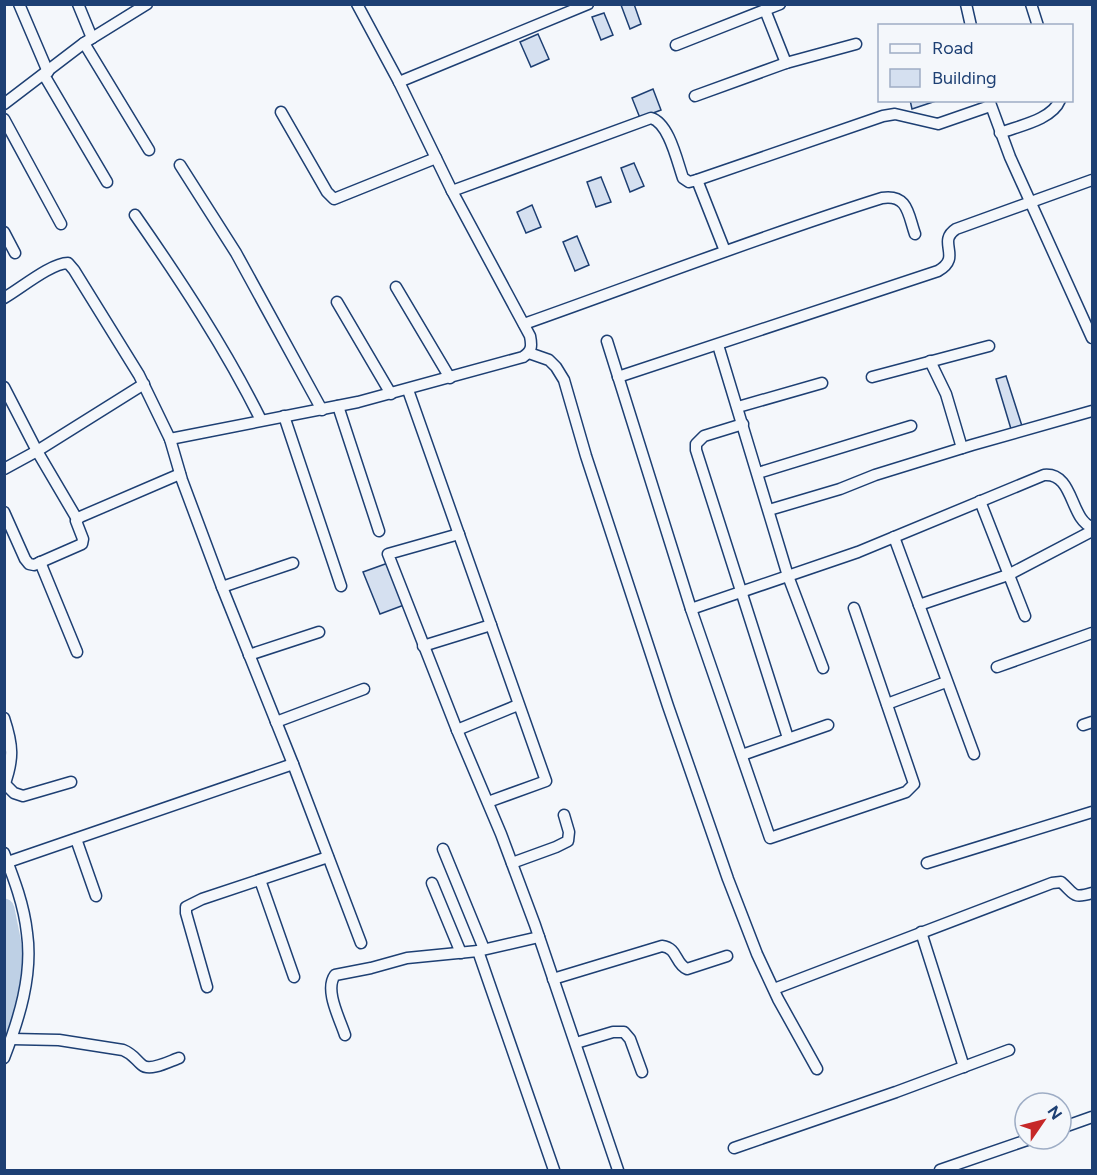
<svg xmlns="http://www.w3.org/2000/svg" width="1097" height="1175" font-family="Figtree,sans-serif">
<rect width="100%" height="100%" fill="#f4f7fb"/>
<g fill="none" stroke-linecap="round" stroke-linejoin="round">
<path stroke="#bed0e5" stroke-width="21" d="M4,909L13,954L4,1026"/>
</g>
<g fill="#d5e0f0" stroke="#1d3f73" stroke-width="1.5">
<path d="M634,4L641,24L630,29L621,5Z"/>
<path d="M604,13L613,35L601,40L592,17Z"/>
<path d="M538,34L549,59L531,67L520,42Z"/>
<path d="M653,89L661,110L640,118L632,98Z"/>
<path d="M910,100H939L912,109Z"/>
<path d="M634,163L644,186L630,192L621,168Z"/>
<path d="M601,177L611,202L596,207L587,182Z"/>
<path d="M532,205L541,227L526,233L517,212Z"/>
<path d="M577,236L589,265L575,271L563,242Z"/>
<path d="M1006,376L1022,426L1011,429L996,379Z"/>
<path d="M388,563L404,605L380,614L363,572Z"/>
</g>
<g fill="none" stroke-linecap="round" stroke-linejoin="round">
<defs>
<g id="street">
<path d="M19,4L48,72"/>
<path d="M78,4L92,38"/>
<path d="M966,4L971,26"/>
<path d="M1031,4L1038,26"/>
<path d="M765,10L786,63"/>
<path d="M84,43L149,150"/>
<path d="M676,45L780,4"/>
<path d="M44,75L107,182"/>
<path d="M399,82L588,4"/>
<path d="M695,96L786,63L856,44"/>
<path d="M989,100L1010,157L1092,338"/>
<path d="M4,104L84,43L147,4"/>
<path d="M281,112L327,192L334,199L436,158"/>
<path d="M4,119L61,224"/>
<path d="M1000,133C1018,126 1052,120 1060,100"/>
<path d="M180,165L236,253L322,410"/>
<path d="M697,180L883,116L895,114L938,124L990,106"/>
<path d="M452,191L651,118C669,123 677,161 683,178L689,182L697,180L725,251"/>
<path d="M135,215C181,281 225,348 261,420"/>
<path d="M4,232L15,253"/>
<path d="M396,287L450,378"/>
<path d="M4,298C20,289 51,263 68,263L74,270L139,375L170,439L182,480L222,587L293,764L361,943"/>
<path d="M337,302L391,394"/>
<path d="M524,324C643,282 761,236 882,198C908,194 908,214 915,234"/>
<path d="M607,341L691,609L770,838L906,792L914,784L854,608"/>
<path d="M718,345L788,576L823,668"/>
<path d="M529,353L549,360L556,367L564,380L586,456L668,706L728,879L757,954L778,999L817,1069"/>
<path d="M930,361L946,394L962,448"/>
<path d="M618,377L938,271C963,257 936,242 956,229L1092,180"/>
<path d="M872,377L989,346"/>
<path d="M4,387L37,451L77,519"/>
<path d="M408,390L546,781L488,802"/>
<path d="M338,406L379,531"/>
<path d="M738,407L822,383"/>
<path d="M284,416L341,586"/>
<path d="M743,424L704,436L696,444V450L788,738"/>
<path d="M170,439L358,402L523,357C532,351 532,346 530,336L452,191L399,82L357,4"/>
<path d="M4,469L37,451L144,384"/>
<path d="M758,473L911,426"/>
<path d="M980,501L1025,616"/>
<path d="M769,510L840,489L875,475L972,445L1092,411"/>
<path d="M4,512L25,559L29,564L34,565L82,544L83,539L76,521L80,517L180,474"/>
<path d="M459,534L388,554L457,730L501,834L535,925L618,1170"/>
<path d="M894,537L974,754"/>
<path d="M40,562L77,652"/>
<path d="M222,587L293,563"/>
<path d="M919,605L1008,575L1092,531"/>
<path d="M691,609L858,552L1044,475C1074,472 1070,520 1092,527"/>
<path d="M423,646L491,625"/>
<path d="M249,655L319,632"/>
<path d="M997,667L1092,633"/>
<path d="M887,704L946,682"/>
<path d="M4,718C13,745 14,759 4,786"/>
<path d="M276,722L364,689"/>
<path d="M1083,725L1092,722"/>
<path d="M457,730L518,705"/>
<path d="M742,755L828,725"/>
<path d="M5,784L14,793L23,796L71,782"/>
<path d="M76,839L96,896"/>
<path d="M443,849L484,949"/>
<path d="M4,853C14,879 24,905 27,933C33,975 19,1019 4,1058"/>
<path d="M8,862L293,764"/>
<path d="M512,863L556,847L568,841L569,832L564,815"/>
<path d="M927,863L1092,812"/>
<path d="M260,880L294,977"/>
<path d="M432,883L461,953"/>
<path d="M921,932L964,1067"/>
<path d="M478,951L554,1170"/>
<path d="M553,979L662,946C678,948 675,964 687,969L727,956"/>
<path d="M207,987L186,913V907L202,899L328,857"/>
<path d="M774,989L1052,883L1061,882C1075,894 1072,899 1092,893"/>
<path d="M345,1035C340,1019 324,990 335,975L371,968L407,958L478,951L539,937"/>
<path d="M12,1039L59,1040L123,1050C133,1054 135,1059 142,1065C150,1072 170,1061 179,1058"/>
<path d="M576,1043L613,1032H624L630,1039L642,1072"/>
<path d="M1061,1128L1092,1117"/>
<path d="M734,1148L896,1092L1009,1050"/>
<path d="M940,1170L1030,1139"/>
</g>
</defs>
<use href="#street" stroke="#1d3f73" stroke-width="13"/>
<use href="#street" stroke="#f4f7fb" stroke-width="10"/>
</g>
<rect width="1097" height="1175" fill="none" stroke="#1d3f73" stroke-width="12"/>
<rect x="878" y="24" width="195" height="78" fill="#f4f7fb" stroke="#9eadc5" stroke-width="1.5"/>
<rect x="890" y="44" width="30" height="9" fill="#f4f7fb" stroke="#9eadc5" stroke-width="1.5"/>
<text x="932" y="54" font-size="18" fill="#1d3f73">Road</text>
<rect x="890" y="69" width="30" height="18" fill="#d5e0f0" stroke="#9eadc5" stroke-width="1.5"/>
<text x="932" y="84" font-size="18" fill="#1d3f73">Building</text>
<g transform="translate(1043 1121) rotate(55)"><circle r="28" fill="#f4f7fb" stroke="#9eadc5" stroke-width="1.5"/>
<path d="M0-4.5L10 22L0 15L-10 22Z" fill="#c62828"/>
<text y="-9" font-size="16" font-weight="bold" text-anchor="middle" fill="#1d3f73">N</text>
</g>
</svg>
